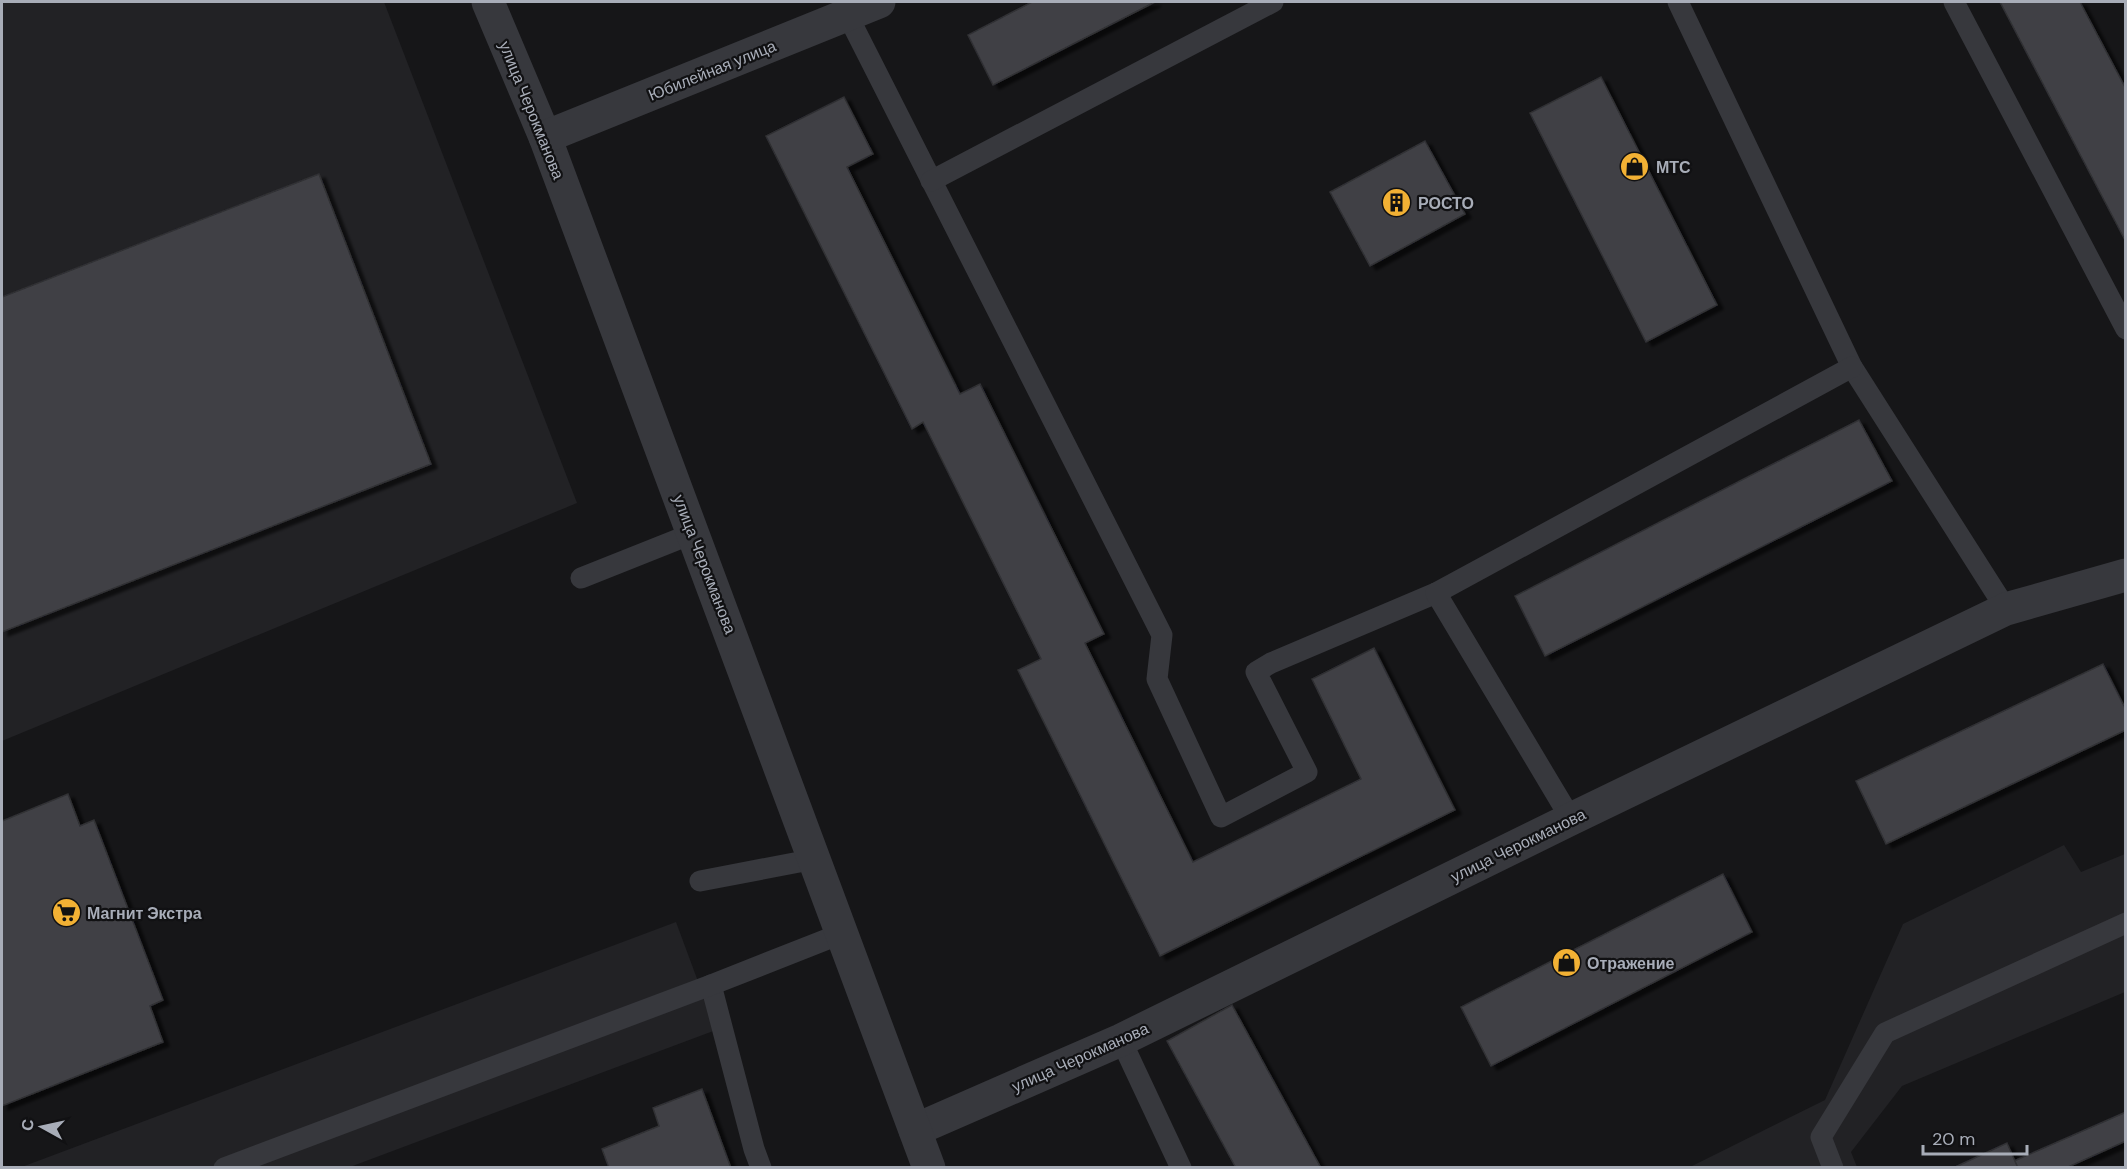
<svg xmlns="http://www.w3.org/2000/svg" width="2127" height="1169" font-family="'DM Sans',sans-serif">
<defs>
<filter id="shadow"><feDropShadow dx="6" dy="4" stdDeviation="1.5" flood-color="#0009"/></filter>
</defs>
<rect width="100%" height="100%" fill="#161618"/>
<g fill="#222225">
<path d="M2,2H384L577,503L2,741Z"/>
<path d="M2064,845L2081,872L2125,854V992L1902,1086L1851,1152L1857,1167L1688,1168L1825,1100L1903,924Z"/>
<path d="M676,922L716,1030L350,1167L19,1168Z"/>
</g>
<g fill="#404145" stroke="#303034" stroke-width="1.5" filter="url(#shadow)">
<path d="M1032,2H1155L993,85L968,35Z"/>
<path d="M2000,2H2080L2126,89V242Z"/>
<path d="M1601,77L1717,305L1646,342L1530,113Z"/>
<path d="M844,97L873,154L847,167L960,394L980,384L1104,634L1085,643L1193,862L1361,779L1312,679L1374,648L1455,810L1160,956L1018,670L1041,659L923,422L912,429L766,136Z"/>
<path d="M1425,141L1465,214L1370,266L1330,192Z"/>
<path d="M319,174L431,464L2,632V297Z"/>
<path d="M1859,420L1892,481L1545,656L1515,596Z"/>
<path d="M2103,664L2126,710V730L1886,844L1856,781Z"/>
<path d="M68,794L80,826L94,820L163,1000L150,1006L163,1042L2,1106V821Z"/>
<path d="M1723,874L1752,932L1491,1066L1461,1007Z"/>
<path d="M1232,1005L1321,1168H1236L1167,1041Z"/>
<path d="M702,1089L731,1168H609L602,1149L659,1126L653,1108Z"/>
<path d="M2126,1112V1141L2066,1168H2017L2014,1161Z"/>
<path d="M2007,1143L2018,1168H1953Z"/>
</g>
<g fill="none" stroke-linecap="round" stroke-linejoin="round">
<g stroke="#37383d" stroke-width="21">
<path d="M1678,2L1852,367L2006,609"/>
<path d="M1954,2L2126,329"/>
<path d="M848,16L1162,635L1157,679L1221,817L1307,772L1256,672L1271,663L1436,593"/>
<path d="M931,181L1273,2"/>
<path d="M581,578L694,533"/>
<path d="M1571,819L1436,593L1852,367"/>
<path d="M700,881L815,859"/>
<path d="M711,985L754,1149L761,1168"/>
<path d="M1121,1040L1181,1168"/>
<path d="M224,1168L711,985L843,933"/>
<path d="M1833,1168L1821,1137L1885,1033L2126,923"/>
</g>
<path stroke="#37383d" stroke-width="33" d="M915,1130L1121,1040L1571,819L2006,609L2126,575"/>
<g stroke="#37383d" stroke-width="33">
<path d="M488,2L545,137L929,1168"/>
<path d="M545,137L879,2"/>
</g>
</g>
<defs>
<symbol id="shop-disc" viewBox="-11 -11 22 22"><circle r="9.5" fill="#f2b134" stroke="#111113"/><path d="M-5-2.5h2.3a2.7 3.5 0 0 1 5.4 0H5L5.5 6h-11ZM-1.5-2.5h3a1.5 2.3 0 0 0-3 0Z" fill="#111"/></symbol>
<symbol id="building-disc" viewBox="-11 -11 22 22"><circle r="9.5" fill="#f2b134" stroke="#111113"/><path d="M-4-6H4V6H1V3H-1V6H-4ZM-2.5-4.3h1.7v1.8h-1.7ZM.8-4.3h1.7v1.8H.8ZM-2.5-1h1.7V.8h-1.7ZM.8-1h1.7V.8H.8Z" fill="#111"/></symbol>
<symbol id="supermarket-disc" viewBox="-11 -11 22 22"><circle r="9.5" fill="#f2b134" stroke="#111113"/><path d="M-6-5.5h2.5l.6 2H6L4.5 2H-2.5L-4.4-4H-6ZM-1.5 3.2a1.3 1.3 0 1 0 .1 0ZM3 3.2a1.3 1.3 0 1 0 .1 0Z" fill="#111"/></symbol>
</defs>
<g fill-rule="evenodd">
<use href="#shop-disc" x="1618" y="150" width="33" height="33"/>
<use href="#building-disc" x="1380" y="186" width="33" height="33"/>
<use href="#supermarket-disc" x="50" y="896" width="33" height="33"/>
<use href="#shop-disc" x="1550" y="946" width="33" height="33"/>
</g>
<g text-anchor="middle" stroke-width="4.5" stroke-linejoin="round" paint-order="stroke">
<g font-size="16" fill="#a8adb8" stroke="#111113">
<text transform="translate(712 70) rotate(-22)" y="6">Юбилейная улица</text>
<text transform="translate(532 110) rotate(68)" y="6">улица Черокманова</text>
<text transform="translate(705 564) rotate(69)" y="6">улица Черокманова</text>
<text transform="translate(1518 845) rotate(-26)" y="6">улица Черокманова</text>
<text transform="translate(1080 1057) rotate(-24)" y="6">улица Черокманова</text>
</g>
<g font-size="16" font-weight="bold" fill="#a8adb8" stroke="#111113" text-anchor="start">
<text x="1656" y="173">МТС</text>
<text x="1418" y="209">РОСТО</text>
<text x="87" y="919">Магнит Экстра</text>
<text x="1587" y="969">Отражение</text>
</g>
</g>
<rect width="2127" height="1169" fill="none" stroke="#a8adb8" stroke-width="6"/>
<g transform="translate(42 1127) rotate(278)" stroke="#111113" stroke-width="4.5" paint-order="stroke">
<path d="M0-4.5L10 22L0 15L-10 22Z" fill="#a8adb8"/>
<text y="-9" font-size="16" font-weight="bold" text-anchor="middle" fill="#a8adb8">С</text>
</g>
<path d="M1923 1145v9h104v-9" fill="none" stroke="#a8adb8" stroke-width="3"/>
<text x="1932" y="1145" font-size="18" fill="#a8adb8" stroke="#111113" stroke-width="4.5" paint-order="stroke">20 m</text>
</svg>
